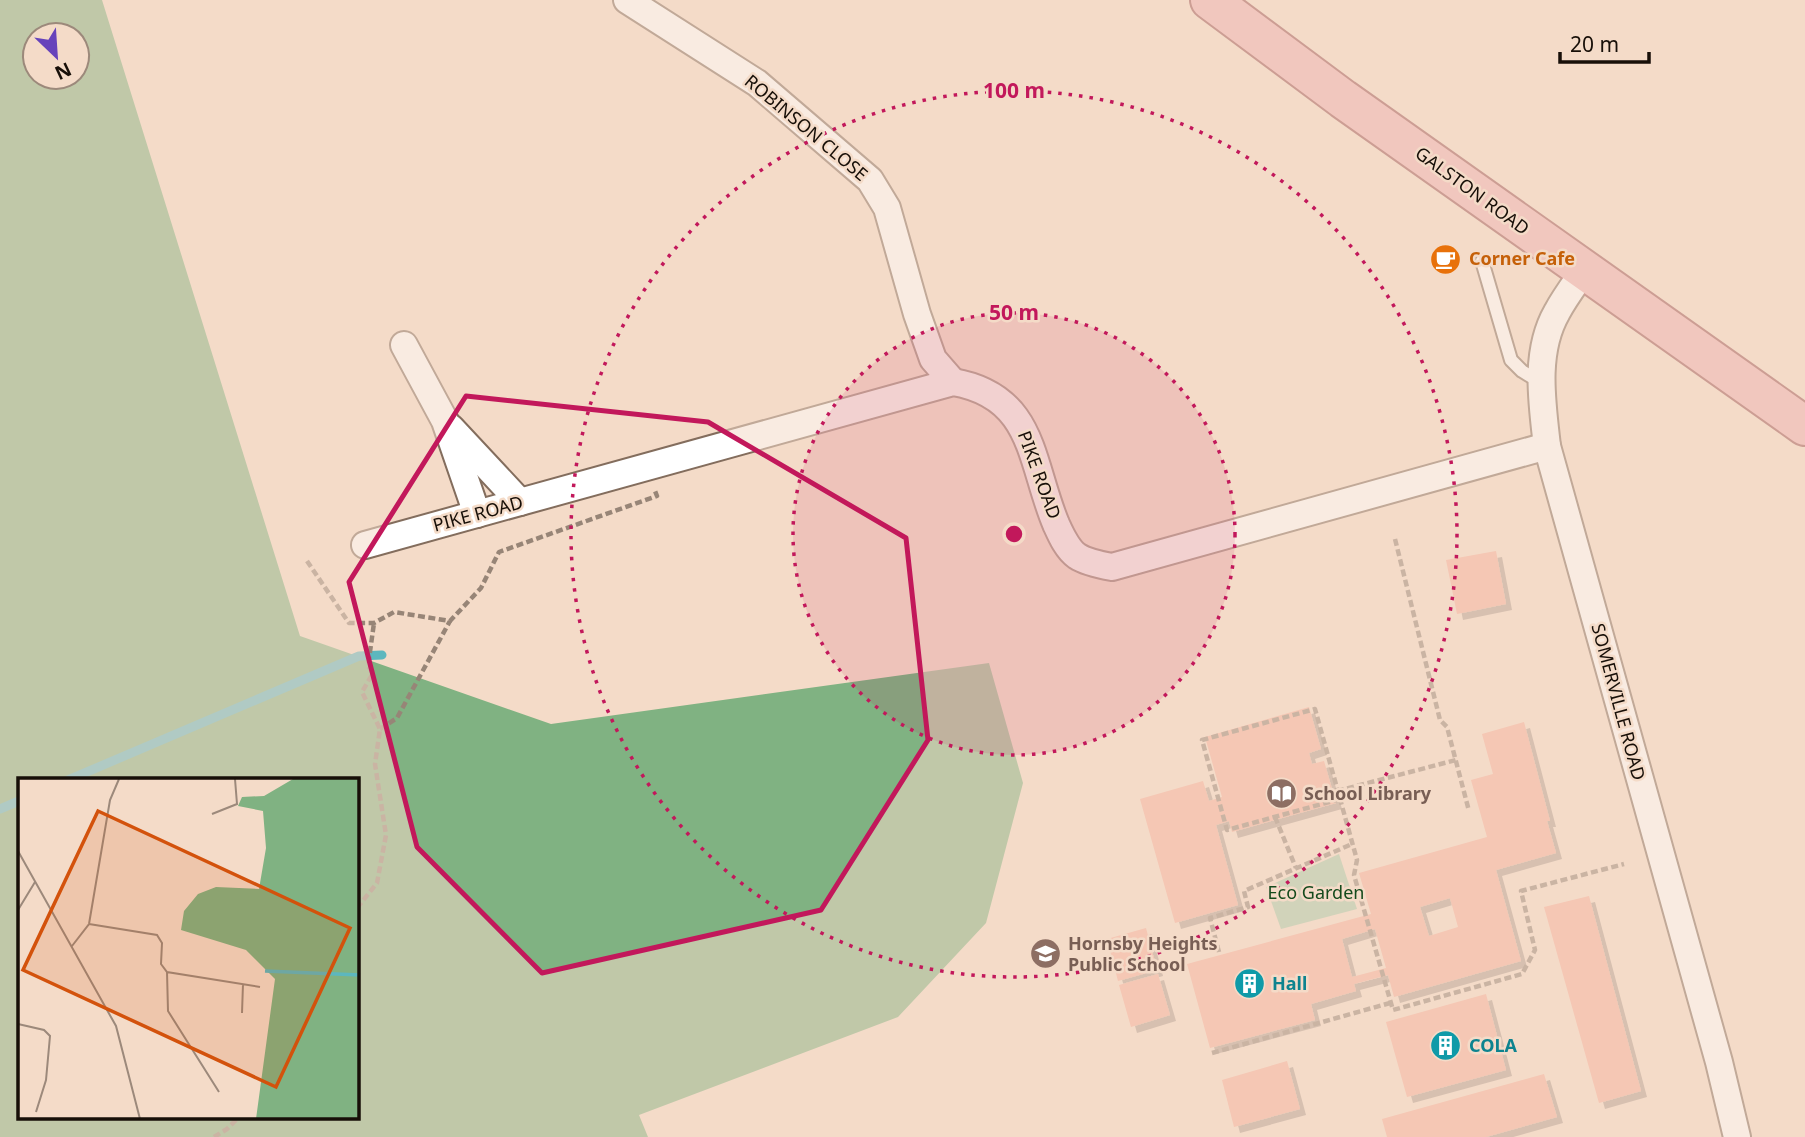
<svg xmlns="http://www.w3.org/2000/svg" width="1805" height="1137" font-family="'Noto Sans',sans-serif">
<defs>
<filter id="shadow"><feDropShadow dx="6" dy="6" stdDeviation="0" flood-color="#0004"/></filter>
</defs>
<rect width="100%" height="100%" fill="#f4dbc8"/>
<path fill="#a7caa8" d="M1339,854L1357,909L1281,929L1266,887Z"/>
<path fill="#80b282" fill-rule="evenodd" d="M0,0H102L300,636L551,724L989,663L1023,783L986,923L898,1017L639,1115L648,1137H0ZM35,35H77V77H35ZM19,780H357V1118H19Z"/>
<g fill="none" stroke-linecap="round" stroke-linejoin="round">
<g stroke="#5db7be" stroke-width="9">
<path d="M68,780L359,656L382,655"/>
<path d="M0,809L19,801"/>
</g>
</g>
<g fill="#f5af9b" fill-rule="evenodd" filter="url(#shadow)">
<path d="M1496,551L1506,604L1457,614L1446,560Z"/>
<path d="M1309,707L1321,749L1309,753L1312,764L1324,761L1336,803L1232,832L1229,821L1216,825L1238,905L1175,923L1140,799L1203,781L1209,801L1222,797L1205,737Z"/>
<path d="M1524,722L1550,821H1547L1556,853L1496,870L1521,961L1394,997L1388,975L1354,984L1356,991L1311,1004L1315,1020L1210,1048L1187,964L1371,914L1359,873L1487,837L1471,780L1493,774L1482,734ZM1450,898L1458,927L1429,936L1420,907ZM1375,929L1386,968L1352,977L1342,939Z"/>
<path d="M1589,896L1641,1091L1599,1103L1544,907Z"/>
<path d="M1146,928L1157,970L1118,981L1107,939Z"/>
<path d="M1158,974L1170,1015L1131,1027L1119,985Z"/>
<path d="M1486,994L1506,1070L1407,1097L1386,1022Z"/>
<path d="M1287,1061L1300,1109L1234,1127L1222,1080Z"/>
<path d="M1544,1074L1557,1117L1486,1137H1387L1382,1119Z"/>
</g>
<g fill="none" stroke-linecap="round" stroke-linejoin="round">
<defs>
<path id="lane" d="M1482,261L1511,360L1522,371L1540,382"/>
<g id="street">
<path d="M627,0L757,83L870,180L887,208L917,314L933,359L953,382"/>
<path d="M1584,271C1575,284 1565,297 1557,312C1534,352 1542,402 1547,446L1719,1062L1737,1137"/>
<path d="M404,345L445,421L477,514"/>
<path d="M451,428L520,502"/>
<path d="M365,545L953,382C1035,396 1030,462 1056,524C1061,535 1067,549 1077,556C1086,562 1101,565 1112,567L1547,446"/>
</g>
<path id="primary" d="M1210,0L1343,99L1805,426"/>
</defs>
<use href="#lane" stroke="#836d5d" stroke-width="16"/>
<use href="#street" stroke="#836d5d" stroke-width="30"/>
<use href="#primary" stroke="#9c5454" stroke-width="42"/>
<g stroke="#978577" stroke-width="4.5" stroke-dasharray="7 3.5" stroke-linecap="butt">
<path d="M1395,539L1440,720L1447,727L1469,811"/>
<path d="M307,561L349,623H374L394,612L450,621L481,588L499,552L657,496L655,491"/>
<path d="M380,729L397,718L450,621"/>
<path d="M1337,791L1456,760"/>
<path d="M1340,799L1227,830L1202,740L1315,709L1357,860L1354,875L1393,1010L1522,974L1535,950L1521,891L1624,864"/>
<path d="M1275,817L1296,868"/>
<path d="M357,908L377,883L386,835L375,764L380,729L362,692L373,673L368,666L374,623"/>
<path d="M1219,952L1210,918L1248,907L1244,891L1352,844"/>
<path d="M1212,1053L1390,1003"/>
<path d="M214,1137L227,1129L238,1118"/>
</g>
<use href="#lane" stroke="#fff" stroke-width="12"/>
<use href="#street" stroke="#fff" stroke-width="26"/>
<use href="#primary" stroke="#eeafb1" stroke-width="38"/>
</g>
<path d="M0 0H1805V1137H0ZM466,396L708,422L906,538L928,740L821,910L542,973L417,847L349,582Z" fill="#f4dbc8" fill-opacity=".55" fill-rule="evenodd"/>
<path fill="none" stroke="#c2185b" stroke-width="5" stroke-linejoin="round" d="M466,396L708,422L906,538L928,740L821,910L542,973L417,847L349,582Z"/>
<circle cx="1014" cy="534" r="221" fill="#c2185b" fill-opacity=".12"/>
<g fill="none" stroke="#c2185b" stroke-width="3.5" stroke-dasharray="3.5 7">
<circle cx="1014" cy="534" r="221"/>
<circle cx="1014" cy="534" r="443"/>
</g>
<defs>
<symbol id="cafe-disc" viewBox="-11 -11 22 22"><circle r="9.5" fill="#e8710a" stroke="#f4dbc8"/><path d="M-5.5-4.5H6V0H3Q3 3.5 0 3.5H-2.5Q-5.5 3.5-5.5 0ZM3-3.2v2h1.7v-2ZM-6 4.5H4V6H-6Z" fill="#fff"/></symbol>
<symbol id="library-disc" viewBox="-11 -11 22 22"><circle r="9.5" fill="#8d6e63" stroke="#f4dbc8"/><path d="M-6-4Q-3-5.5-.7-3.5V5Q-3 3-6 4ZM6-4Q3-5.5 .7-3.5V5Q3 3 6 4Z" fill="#fff"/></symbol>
<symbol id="school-disc" viewBox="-11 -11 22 22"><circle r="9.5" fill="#8d6e63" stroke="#f4dbc8"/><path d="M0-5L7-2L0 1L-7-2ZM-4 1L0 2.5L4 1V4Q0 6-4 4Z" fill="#fff"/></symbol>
<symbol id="building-disc" viewBox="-11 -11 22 22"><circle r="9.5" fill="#0f9aa8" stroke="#f4dbc8"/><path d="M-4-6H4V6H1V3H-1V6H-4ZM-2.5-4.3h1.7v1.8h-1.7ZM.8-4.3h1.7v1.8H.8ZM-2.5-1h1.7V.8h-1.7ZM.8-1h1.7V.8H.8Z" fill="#fff"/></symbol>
</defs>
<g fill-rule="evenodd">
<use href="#cafe-disc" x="1428" y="242" width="35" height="35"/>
<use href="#library-disc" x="1264" y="776" width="35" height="35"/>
<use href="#school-disc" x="1028" y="936" width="35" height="35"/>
<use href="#building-disc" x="1232" y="966" width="35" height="35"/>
<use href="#building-disc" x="1428" y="1028" width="35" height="35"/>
</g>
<g text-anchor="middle" stroke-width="5" stroke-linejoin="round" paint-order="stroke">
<g font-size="18" fill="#170f08" stroke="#f4dbc8">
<text transform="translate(806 128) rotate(40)" y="6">ROBINSON CLOSE</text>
<text transform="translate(1472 191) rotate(36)" y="6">GALSTON ROAD</text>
<text transform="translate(1039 475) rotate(70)" y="6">PIKE ROAD</text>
<text transform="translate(478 514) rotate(-15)" y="6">PIKE ROAD</text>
<text transform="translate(1618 702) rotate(75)" y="6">SOMERVILLE ROAD</text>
</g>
<g font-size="18" font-weight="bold" fill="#c56008" stroke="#f4dbc8" text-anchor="start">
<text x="1469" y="265">Corner Cafe</text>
</g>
<g font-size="18" font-weight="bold" fill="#785e54" stroke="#f4dbc8" text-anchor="start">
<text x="1304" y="800">School Library</text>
<text x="1068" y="950">Hornsby Heights<tspan x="1068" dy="21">Public School</tspan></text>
</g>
<g font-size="18" fill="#144a1c" stroke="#f4dbc8">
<text x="1316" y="899">Eco Garden</text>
</g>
<g font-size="18" font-weight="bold" fill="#0d838f" stroke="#f4dbc8" text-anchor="start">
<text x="1272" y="990">Hall</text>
<text x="1469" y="1052">COLA</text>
</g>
</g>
<g transform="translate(18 778)">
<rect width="341" height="341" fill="#f4dbc8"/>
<path d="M275,1H341V341H238L257,201L228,172L163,152L166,133L180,116L198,109L241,111L248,70L245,33L220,28L224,19L246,18Z" fill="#80b282"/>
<path fill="none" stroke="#5db7be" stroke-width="3.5" d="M247,193L342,197"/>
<path fill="none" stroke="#9c897b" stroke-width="2" d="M194,36L219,26L217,1M0,73L98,248L122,341M0,132L17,104M71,146L139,157L144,165L143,186L149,194L242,209M54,168L71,146L92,22L101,1M149,194L150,233L201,314M224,235L225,206M0,246L26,252L32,258L28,302L18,334"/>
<path fill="#d3520c" fill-opacity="0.15" stroke="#d3520c" stroke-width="3.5" d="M80,33L332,150L258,309L5,192Z"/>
<rect width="341" height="341" fill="none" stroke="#170f08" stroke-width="3.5"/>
</g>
<circle cx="1014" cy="534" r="10" fill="#c2185b" stroke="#f4dbc8" stroke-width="3.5"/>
<g font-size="21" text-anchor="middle" font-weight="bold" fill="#c2185b" stroke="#f4dbc8" stroke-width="5" stroke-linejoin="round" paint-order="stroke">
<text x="1014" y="98">100 m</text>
<text x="1014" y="320">50 m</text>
</g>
<g transform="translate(56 56) rotate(155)"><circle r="33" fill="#f4dbc8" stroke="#9c897b" stroke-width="2"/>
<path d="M0-5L12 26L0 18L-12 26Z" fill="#6643bb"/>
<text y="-10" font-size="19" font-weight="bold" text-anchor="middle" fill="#170f08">N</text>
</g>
<path d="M1560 52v10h89v-10" fill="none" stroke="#170f08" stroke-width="3.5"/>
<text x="1570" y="52" font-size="21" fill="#170f08" stroke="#f4dbc8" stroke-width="5" paint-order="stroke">20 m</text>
</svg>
